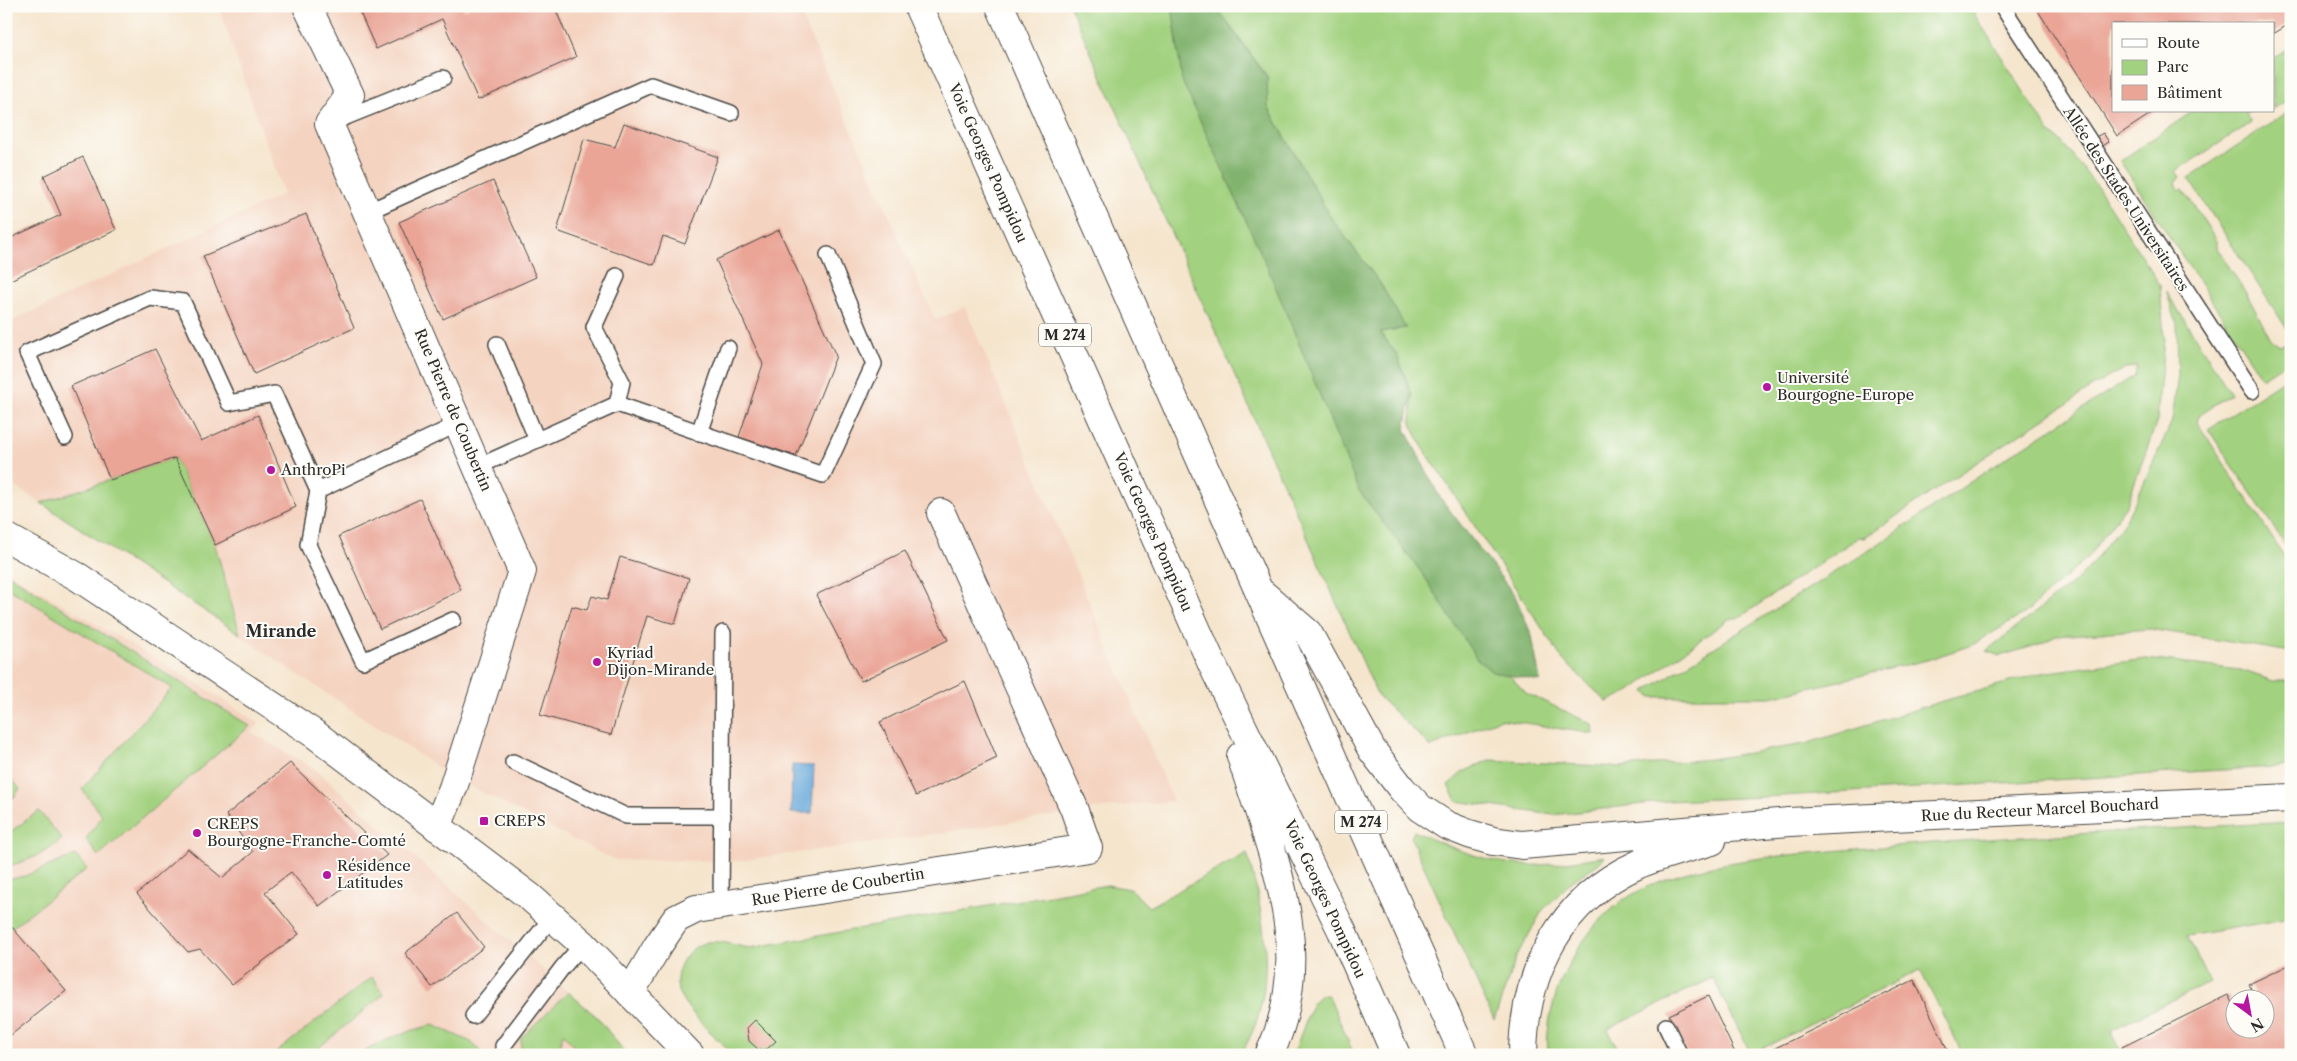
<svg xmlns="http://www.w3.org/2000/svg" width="2297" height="1061" font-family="'Libre Caslon Text',serif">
<rect width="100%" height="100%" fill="#fdfcf7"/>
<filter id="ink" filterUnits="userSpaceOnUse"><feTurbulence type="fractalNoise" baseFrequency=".02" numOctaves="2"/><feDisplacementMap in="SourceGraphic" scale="10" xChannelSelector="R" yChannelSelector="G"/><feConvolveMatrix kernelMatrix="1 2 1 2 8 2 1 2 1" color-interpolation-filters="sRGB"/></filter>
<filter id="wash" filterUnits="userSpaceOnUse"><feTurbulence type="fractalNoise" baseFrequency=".0096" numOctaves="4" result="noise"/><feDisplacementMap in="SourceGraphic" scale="20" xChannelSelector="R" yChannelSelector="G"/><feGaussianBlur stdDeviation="1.12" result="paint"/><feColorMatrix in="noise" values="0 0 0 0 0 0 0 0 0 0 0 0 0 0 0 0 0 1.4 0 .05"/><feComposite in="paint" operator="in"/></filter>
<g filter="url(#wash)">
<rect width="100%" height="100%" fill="#f5e5cd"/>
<g fill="#f4d3c0">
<path d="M218,6H797L935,320L965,307L1173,801L1102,808L923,836L737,861L617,860L604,855L454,778L6,480V324L284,194Z"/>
<path d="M6,571L197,683L260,724L251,732L315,769L597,1017L627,1055H6Z"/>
</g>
<g fill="#a2d17f" stroke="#667e55">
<path d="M1070,6H1199L1492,657L1526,693L1592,724L1593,734L1500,719L1431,747L1378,696Z"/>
<path d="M1215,6H1969L2052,136L2061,141L2097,187L2160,285L2164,339L2157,421L2127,504L2088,557L2024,614L1972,645L1927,660L1771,697H1650L1645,691L1865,553L2015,452L2134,376L2137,366C2116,368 2080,396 2061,408C1994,450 1929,494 1864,538L1859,537L1737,619H1729L1630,691L1607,702L1563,660L1422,446L1411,424L1412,395L1397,355L1380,331L1405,327L1380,283L1331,218L1268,107L1267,76Z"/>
<path d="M2291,46V98L2273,109V58Z"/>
<path d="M2291,110V335L2188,178Z"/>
<path d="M2193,111H2250L2246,114L2251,123L2176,171L2180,177L2175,183L2180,190L2183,189L2217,241V248L2246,293L2271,340L2278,345L2289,343L2291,359L2262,378L2120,161Z"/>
<path d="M2166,291L2231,394L2200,414L2197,422L2291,567V652L2150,629L2056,636L2040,644L2000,656L1986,651L2074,582L2088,569L2125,521L2136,500L2172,421L2178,375L2177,324Z"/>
<path d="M2291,375V553L2208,429Z"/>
<path d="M175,458L215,545L240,634L41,503Z"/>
<path d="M6,573L250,726L98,856L86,839L102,816L82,789L172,688L6,587Z"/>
<path d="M2146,659L2241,670L2273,681H2291V766L1765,797L1668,801L1553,815L1456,801L1448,785L1463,772L1489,760L1620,767L1711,759L1805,744L1933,704L2041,673Z"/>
<path d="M6,773L20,789L13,798L6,790Z"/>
<path d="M39,811L62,839C49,852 24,863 6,866V835Z"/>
<path d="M2291,822V918L2187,936L2210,982L2111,1030L2122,1055H1963L1920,970L1751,1054L1713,978L1608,1029L1620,1055H1548C1543,1000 1577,934 1621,902C1675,863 1768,857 1832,851C1889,846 1946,842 2003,838C2099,833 2195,827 2291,822Z"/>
<path d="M1414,831C1453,849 1496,867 1540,865C1561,864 1583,859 1605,856L1598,864L1572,881L1542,911L1516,958L1494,1020L1411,838Z"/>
<path d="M1247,853C1265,918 1280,994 1240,1055H733C718,1039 691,1015 681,997C669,977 685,946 708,942C720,940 737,946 750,948L1107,885L1130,889L1149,907Z"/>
<path d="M75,855L87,869L6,932V880L25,876Z"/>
<path d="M372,977L384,994L310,1055H273Z"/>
<path d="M568,992L597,1017L627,1055H581L563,1033L558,1055H523L521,1053V1038Z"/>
<path d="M1322,994L1329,996L1354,1055H1293L1313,1002Z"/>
<path d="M433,1025L471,1042L485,1055H359C382,1040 407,1031 433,1025Z"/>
</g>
<path fill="#81b36e" stroke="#566f4c" d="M1172,6H1215L1267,77L1268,107L1331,218L1380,283L1406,328L1380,332L1397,355L1412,395L1405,429L1439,496L1515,596L1532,636L1540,681L1492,672L1476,658L1424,576L1359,491L1269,271L1182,81Z"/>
<path fill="#66a7da" stroke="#486982" d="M792,765L814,766L812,813H791Z"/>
<g id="blocks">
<g fill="#eaa597">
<path d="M357,6H462L464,10L472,6H554L576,57L478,100L442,19L376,49Z"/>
<path d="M2035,6H2291V23L2273,34V24H2113V111H2155L2117,136Z"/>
<path d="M624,123L718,157L685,244L663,236L654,265L557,231L584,139L615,147Z"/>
<path d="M2103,133L2109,142L2098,149L2092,139Z"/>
<path d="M83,157L116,230L6,282V240L61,215L44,176Z"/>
<path d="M493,181L536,277L443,319L399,222Z"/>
<path d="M306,214L354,328L254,374L203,256Z"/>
<path d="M779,230L836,356L796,456L739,437L763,364L716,260Z"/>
<path d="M155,349L201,441L258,415L296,507L215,545L175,458L110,480L71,386Z"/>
<path d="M420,499L461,590L380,629L339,536Z"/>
<path d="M905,551L948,640L861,681L816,595Z"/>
<path d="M620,557L689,578L675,624L647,616L611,735L540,715L572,606L587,610L592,596L607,600Z"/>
<path d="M965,681L997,758L916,796L880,722Z"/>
<path d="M290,763L387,855L319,906L291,872L265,892L299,934L232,985L200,949L188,952L137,894L188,849L222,878L253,852L226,815Z"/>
<path d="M6,790L13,798L6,803Z"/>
<path d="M457,913L484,947L432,987L405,953Z"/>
<path d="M12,927L66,991L6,1039V932Z"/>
<path d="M2291,964V1055H2125L2122,1047L2228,995L2234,1007V1028H2264V1020L2266,1019L2264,998H2256L2249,984Z"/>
<path d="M1914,980L1950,1055H1761Z"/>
<path d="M1708,996L1736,1055H1688L1669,1015Z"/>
<path d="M755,1020L776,1041L767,1049L759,1050L749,1041L747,1028Z"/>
</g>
</g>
</g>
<g filter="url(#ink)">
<use href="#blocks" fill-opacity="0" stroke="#494743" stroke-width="1"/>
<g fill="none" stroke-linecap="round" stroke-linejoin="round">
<defs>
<g id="service">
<path d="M2002,6L2252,391"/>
<path d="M336,121L443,78"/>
<path d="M367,212L651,85L731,113"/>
<path d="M617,276L594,327L622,382L617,404"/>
<path d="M497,344L537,440"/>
<path d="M699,433L728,348"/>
<path d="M65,437L27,353L150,298L183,302L229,403L274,394L318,491L458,424"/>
<path d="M477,467L617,404L823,475L874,364L828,255"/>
<path d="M318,491L308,545L363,661L453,620"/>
<path d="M513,762L626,816H723"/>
<path d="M721,907L723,633"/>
<path d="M473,1016L553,916"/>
<path d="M1666,1026L1680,1055"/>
<path d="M503,1046L562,968L583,944"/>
</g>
<g id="minor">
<path d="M307,6L350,95L329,124L522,571L453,788L437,827"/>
<path d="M630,993L657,947L676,919L696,909L1088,848L1074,808L941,513"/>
</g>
<g id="secondary">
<path d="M6,537L78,577L316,735L530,897L583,944L690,1055"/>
<path d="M1789,822L2291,798"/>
</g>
<g id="trunk">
<path d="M918,6L1212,664L1342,931L1396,1055"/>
<path d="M1000,6L1464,1055"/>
<path d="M1263,594L1308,633L1372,750L1402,789L1420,808L1446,825L1469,834L1493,841L1522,845L1789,822"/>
<path d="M1241,756C1272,855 1318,953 1269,1055"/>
<path d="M1523,1055C1524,972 1560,899 1639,864C1663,854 1687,848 1712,841"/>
</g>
</defs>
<use href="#service" stroke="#494743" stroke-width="18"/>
<use href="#minor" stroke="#494743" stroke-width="30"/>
<use href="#secondary" stroke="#494743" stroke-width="30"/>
<use href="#trunk" stroke="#494743" stroke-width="30"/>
<use href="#service" stroke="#fff" stroke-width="15"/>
<use href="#minor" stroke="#fff" stroke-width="28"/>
<use href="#secondary" stroke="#fff" stroke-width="28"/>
<use href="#trunk" stroke="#fff" stroke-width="28"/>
</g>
</g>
<g fill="#b5179e" stroke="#fdfcf7" stroke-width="2">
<circle cx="1767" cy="387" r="5"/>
<circle cx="271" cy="470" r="5"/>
<circle cx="597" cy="662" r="5"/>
<rect x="479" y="816" width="10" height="10" rx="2.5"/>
<circle cx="197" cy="833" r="5"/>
<circle cx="327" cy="875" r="5"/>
</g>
<g text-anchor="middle" stroke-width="4" stroke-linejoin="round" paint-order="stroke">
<g fill="#fdfcf7" stroke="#6a6a68" stroke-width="1">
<rect x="1039" y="323.5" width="52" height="23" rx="4"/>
<rect x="1335" y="810.5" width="52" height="23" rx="4"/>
</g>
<g font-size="14" font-weight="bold" fill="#2b2b2b">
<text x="1065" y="340">M 274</text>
<text x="1361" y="827">M 274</text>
</g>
<g font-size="15" fill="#2b2b2b" stroke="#fdfcf7">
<text transform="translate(988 163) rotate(66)" y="5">Voie Georges Pompidou</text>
<text transform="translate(2126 199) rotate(57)" y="5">Allée des Stades Universitaires</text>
<text transform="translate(453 410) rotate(67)" y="5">Rue Pierre de Coubertin</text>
<text transform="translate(1153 532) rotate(66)" y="5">Voie Georges Pompidou</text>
<text transform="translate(2040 810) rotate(-3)" y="5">Rue du Recteur Marcel Bouchard</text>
<text transform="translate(838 887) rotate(-9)" y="5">Rue Pierre de Coubertin</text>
<text transform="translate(1325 899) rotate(65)" y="5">Voie Georges Pompidou</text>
</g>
<g font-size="15" fill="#2b2b2b" stroke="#fdfcf7" text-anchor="start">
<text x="1777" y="383">Université<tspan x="1777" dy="17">Bourgogne-Europe</tspan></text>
<text x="281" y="475">AnthroPi</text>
<text x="607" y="658">Kyriad<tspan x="607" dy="17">Dijon-Mirande</tspan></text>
<text x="494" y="826">CREPS</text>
<text x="207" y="829">CREPS<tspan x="207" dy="17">Bourgogne-Franche-Comté</tspan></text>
<text x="337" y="871">Résidence<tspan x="337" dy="17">Latitudes</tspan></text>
</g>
<g font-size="16" font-weight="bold" fill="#2b2b2b" stroke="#fdfcf7">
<text x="281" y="637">Mirande</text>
</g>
</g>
<rect width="2297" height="1061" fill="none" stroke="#fdfcf7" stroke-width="25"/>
<rect x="2112" y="22" width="162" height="90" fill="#fdfcf7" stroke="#a9a8a5"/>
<rect x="2122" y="39" width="25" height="8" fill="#ffffff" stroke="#a9a8a5"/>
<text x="2157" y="48" font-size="15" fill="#2b2b2b">Route</text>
<rect x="2122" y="60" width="25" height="15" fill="#a2d17f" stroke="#a9a8a5"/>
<text x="2157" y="72" font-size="15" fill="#2b2b2b">Parc</text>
<rect x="2122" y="85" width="25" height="15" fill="#eaa597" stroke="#a9a8a5"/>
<text x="2157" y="98" font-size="15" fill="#2b2b2b">Bâtiment</text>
<g transform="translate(2250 1014) rotate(148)"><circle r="24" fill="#fdfcf7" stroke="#a9a8a5"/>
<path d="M0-4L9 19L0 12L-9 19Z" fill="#b5179e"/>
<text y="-8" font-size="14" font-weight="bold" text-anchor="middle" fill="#2b2b2b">N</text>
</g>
</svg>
